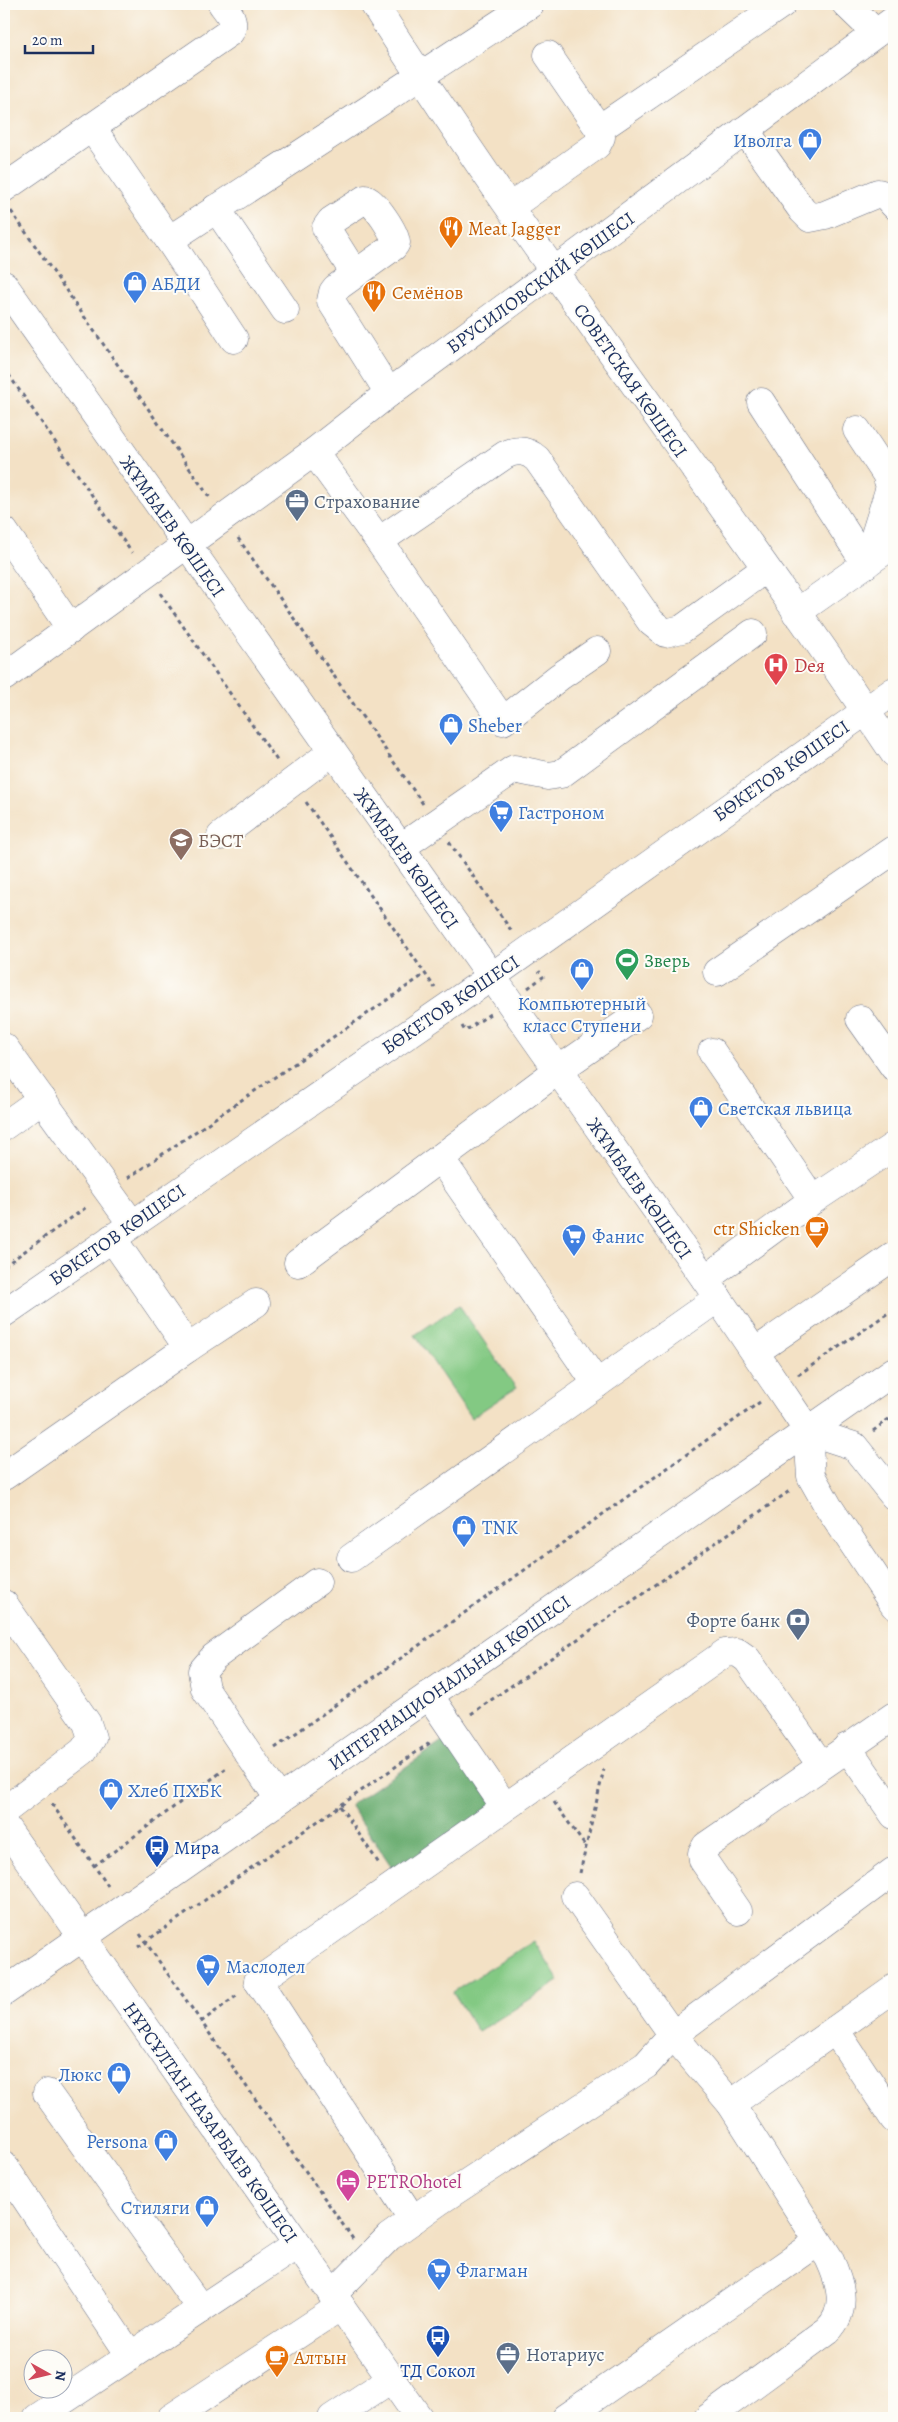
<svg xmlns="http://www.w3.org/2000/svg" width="898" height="2422" font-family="Alegreya,serif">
<rect width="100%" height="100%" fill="#fdfcf7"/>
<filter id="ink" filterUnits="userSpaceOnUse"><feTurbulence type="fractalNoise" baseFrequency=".02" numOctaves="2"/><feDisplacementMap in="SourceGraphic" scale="10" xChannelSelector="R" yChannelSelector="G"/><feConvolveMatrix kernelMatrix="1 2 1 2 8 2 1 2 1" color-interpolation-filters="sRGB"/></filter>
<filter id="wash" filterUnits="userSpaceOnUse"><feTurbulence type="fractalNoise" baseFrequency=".0096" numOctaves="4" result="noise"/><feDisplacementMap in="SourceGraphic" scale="20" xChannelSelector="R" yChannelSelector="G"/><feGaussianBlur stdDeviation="1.12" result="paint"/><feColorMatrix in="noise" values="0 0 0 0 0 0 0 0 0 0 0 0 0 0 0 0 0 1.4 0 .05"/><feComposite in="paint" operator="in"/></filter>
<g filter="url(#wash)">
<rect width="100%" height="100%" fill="#f3e1c5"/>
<g fill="#83c983" stroke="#4f7c70">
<path d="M459,1305L516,1388L471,1418L415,1335Z"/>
<path d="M534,1941L559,1981L478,2032L453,1992Z"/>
</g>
<path fill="#6aad71" stroke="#426e68" d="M448,1738L495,1806L396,1873L350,1805Z"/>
</g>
<g filter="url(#ink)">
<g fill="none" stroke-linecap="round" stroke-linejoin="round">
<defs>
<g id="minor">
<path d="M374,4C536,261 725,500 894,753"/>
<path d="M846,4L876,33"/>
<path d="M548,55L599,129"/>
<path d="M92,128L169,240L234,339"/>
<path d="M745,130L802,210L810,218L825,215L878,193L885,195L894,205"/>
<path d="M4,188L230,32C236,21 229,13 222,4"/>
<path d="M510,207L597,145L601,137L599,129L782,4"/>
<path d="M216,208L285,310"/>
<path d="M169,240L530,4"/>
<path d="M355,274L326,228L331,221L365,199C375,202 395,232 396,243L393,247L336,288L333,292L331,301L389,393"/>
<path d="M761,402L866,564"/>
<path d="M857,430L886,474L890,487L866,564"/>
<path d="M314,452L379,541L505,455C517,449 527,450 537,459L651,622L665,633L682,629L765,569"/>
<path d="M4,531L71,629"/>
<path d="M379,541L503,721L559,677L597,651"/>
<path d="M796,613L894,544"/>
<path d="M4,677L314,452L389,393L894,20"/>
<path d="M221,836L332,752"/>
<path d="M400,848L514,769L548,776L561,774L753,633"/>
<path d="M717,972L894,850"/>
<path d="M860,1019L894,1067"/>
<path d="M4,1047L132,1224"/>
<path d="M712,1052L813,1200"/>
<path d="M4,1126L42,1099"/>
<path d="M298,1263L440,1158"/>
<path d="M705,1279L813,1200L894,1146"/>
<path d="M4,1313L491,977L894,691"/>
<path d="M188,1348L256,1303"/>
<path d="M755,1352L894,1256"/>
<path d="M597,1384L440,1158L557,1071L638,1015"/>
<path d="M808,1431L894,1371"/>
<path d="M4,1476L188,1348L112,1238"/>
<path d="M351,1558L718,1298"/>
<path d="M4,1604L87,1723L92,1738L83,1751L4,1811"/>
<path d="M429,1695L505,1807"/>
<path d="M847,1747L894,1815"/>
<path d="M279,1799L205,1689L202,1671L214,1657L317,1582"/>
<path d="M575,1896L673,2035L731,2104L829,2258C840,2282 849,2309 828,2330L708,2418"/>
<path d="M738,1911L703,1860L702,1853L706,1846L894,1716"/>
<path d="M835,2030L894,2119"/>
<path d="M47,2093L201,2309"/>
<path d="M731,2104L894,1988"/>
<path d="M4,2166L130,2355"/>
<path d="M413,2220L258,1981L725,1653L737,1652L747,1659L821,1765"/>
<path d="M332,2295L389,2237L438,2202L646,2065L673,2035L894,1871"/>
<path d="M37,2418L297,2245"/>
<path d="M171,2418L341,2306"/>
<path d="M332,2418L391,2379"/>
<path d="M565,2418L818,2242"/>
</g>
<g id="major">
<path d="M4,285L705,1279L808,1431L811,1476L828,1506L894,1605"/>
<path d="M808,1431L854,1446L894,1496"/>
<path d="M4,1825L419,2418"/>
<path d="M4,1992L808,1431"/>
</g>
</defs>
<use href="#minor" stroke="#676d82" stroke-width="29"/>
<use href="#major" stroke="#676d82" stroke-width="29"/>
<g stroke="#676d82" stroke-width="3" stroke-dasharray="4 4" stroke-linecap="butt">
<path d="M11,211L210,498"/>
<path d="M4,368L132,553"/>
<path d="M238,538L423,804"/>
<path d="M160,593L278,762"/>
<path d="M306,802L435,988"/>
<path d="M449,842L513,933"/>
<path d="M528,988L543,977L539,971"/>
<path d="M462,1026L465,1031L490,1014"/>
<path d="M128,1178L425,974"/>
<path d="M4,1266L88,1206"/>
<path d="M798,1375L894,1309"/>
<path d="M889,1419L894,1424"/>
<path d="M873,1431L894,1415"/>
<path d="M471,1714L791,1490"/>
<path d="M275,1748L760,1402"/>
<path d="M554,1802L586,1847"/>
<path d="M52,1804L108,1886"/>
<path d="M340,1806L380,1865"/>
<path d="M94,1866L228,1767"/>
<path d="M580,1873L604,1769"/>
<path d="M140,1934L353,2239"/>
<path d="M138,1947L431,1742"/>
<path d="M201,2022L239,1994"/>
</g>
<use href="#minor" stroke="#fff" stroke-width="28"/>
<use href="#major" stroke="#fff" stroke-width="28"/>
</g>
</g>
<defs>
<symbol id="shop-pin" viewBox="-11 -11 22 30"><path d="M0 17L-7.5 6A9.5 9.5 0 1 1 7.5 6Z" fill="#3f7fe0" stroke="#fdfcf7"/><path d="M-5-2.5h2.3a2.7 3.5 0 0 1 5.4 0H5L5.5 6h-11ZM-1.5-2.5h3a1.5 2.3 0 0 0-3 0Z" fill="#fff"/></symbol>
<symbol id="restaurant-pin" viewBox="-11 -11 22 30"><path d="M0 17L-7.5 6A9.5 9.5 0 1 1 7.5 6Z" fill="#e8710a" stroke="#fdfcf7"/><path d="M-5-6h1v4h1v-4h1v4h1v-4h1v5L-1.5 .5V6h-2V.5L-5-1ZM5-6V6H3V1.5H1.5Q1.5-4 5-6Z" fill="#fff"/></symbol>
<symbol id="office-pin" viewBox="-11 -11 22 30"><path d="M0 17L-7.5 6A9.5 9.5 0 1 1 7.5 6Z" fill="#5c6f8a" stroke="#fdfcf7"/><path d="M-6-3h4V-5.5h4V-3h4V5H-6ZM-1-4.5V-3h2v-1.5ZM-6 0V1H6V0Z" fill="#fff"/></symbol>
<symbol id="hospital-pin" viewBox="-11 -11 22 30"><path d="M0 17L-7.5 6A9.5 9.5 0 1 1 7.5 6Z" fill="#e0444e" stroke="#fdfcf7"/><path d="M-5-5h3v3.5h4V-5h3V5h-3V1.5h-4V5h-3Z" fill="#fff"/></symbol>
<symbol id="supermarket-pin" viewBox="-11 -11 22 30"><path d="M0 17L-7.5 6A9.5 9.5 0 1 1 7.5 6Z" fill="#3f7fe0" stroke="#fdfcf7"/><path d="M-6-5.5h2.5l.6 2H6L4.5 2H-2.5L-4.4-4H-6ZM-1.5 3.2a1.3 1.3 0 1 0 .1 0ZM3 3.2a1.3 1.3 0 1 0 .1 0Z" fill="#fff"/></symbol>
<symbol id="school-pin" viewBox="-11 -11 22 30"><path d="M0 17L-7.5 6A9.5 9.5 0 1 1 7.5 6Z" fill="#8d6e63" stroke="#fdfcf7"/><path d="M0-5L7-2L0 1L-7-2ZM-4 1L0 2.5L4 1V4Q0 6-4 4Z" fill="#fff"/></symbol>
<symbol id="stadium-pin" viewBox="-11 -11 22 30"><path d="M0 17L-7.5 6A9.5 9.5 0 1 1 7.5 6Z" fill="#2e9e5b" stroke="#fdfcf7"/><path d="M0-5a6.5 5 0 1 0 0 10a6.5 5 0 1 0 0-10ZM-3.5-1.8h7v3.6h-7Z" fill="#fff"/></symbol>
<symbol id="cafe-pin" viewBox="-11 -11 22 30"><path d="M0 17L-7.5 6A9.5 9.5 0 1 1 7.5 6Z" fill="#e8710a" stroke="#fdfcf7"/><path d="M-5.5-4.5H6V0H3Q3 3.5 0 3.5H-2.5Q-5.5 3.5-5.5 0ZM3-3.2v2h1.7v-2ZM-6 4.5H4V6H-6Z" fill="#fff"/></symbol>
<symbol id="bank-pin" viewBox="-11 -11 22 30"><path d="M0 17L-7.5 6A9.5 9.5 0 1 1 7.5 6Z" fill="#5c6f8a" stroke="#fdfcf7"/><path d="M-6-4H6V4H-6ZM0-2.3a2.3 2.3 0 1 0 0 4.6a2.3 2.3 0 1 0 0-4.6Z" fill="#fff"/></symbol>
<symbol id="bus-pin" viewBox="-11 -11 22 30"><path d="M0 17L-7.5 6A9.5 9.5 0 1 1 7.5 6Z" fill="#1a4fb4" stroke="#fdfcf7"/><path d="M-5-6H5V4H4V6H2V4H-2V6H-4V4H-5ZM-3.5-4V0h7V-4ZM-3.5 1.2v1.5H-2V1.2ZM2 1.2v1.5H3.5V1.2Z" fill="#fff"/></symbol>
<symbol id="hotel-pin" viewBox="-11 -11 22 30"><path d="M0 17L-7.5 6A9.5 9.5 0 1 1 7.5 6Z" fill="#d1479c" stroke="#fdfcf7"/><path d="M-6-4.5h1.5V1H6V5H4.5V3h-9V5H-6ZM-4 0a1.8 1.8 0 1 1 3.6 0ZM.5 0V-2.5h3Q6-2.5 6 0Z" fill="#fff"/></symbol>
</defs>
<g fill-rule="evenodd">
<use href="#shop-pin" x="796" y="126" width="28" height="38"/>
<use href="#restaurant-pin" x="437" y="214" width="28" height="38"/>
<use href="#shop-pin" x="121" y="269" width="28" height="38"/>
<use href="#restaurant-pin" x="360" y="278" width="28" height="38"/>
<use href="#office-pin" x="283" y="487" width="28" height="38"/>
<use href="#hospital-pin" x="762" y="651" width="28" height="38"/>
<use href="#shop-pin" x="437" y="711" width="28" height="38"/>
<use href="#supermarket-pin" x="487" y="798" width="28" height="38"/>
<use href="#school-pin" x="167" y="826" width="28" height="38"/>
<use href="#stadium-pin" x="613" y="946" width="28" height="38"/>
<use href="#shop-pin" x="568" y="956" width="28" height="38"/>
<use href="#shop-pin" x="687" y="1094" width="28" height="38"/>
<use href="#cafe-pin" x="803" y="1214" width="28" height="38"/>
<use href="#supermarket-pin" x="560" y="1222" width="28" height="38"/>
<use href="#shop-pin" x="450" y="1513" width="28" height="38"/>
<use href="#bank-pin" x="784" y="1606" width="28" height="38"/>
<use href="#shop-pin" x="97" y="1776" width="28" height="38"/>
<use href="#bus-pin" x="143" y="1833" width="28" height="38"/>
<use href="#supermarket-pin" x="194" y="1952" width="28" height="38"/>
<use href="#shop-pin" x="105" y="2060" width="28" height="38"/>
<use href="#shop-pin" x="152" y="2127" width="28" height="38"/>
<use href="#hotel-pin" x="334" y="2167" width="28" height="38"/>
<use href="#shop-pin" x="193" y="2193" width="28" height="38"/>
<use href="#supermarket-pin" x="425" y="2256" width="28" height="38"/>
<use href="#bus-pin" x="424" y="2323" width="28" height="38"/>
<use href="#office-pin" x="494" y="2340" width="28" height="38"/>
<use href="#cafe-pin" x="263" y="2343" width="28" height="38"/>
</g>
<g text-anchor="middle" stroke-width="4" stroke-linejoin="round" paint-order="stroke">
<g font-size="19" fill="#366cbe" stroke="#fdfcf7" text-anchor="start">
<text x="792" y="147" text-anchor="end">Иволга</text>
<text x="152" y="290">АБДИ</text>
<text x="468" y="732">Sheber</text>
<text x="518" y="819">Гастроном</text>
<text x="582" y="1010" text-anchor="middle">Компьютерный<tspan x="582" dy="22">класс Ступени</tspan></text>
<text x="718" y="1115">Светская львица</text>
<text x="592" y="1243">Фанис</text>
<text x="482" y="1534">TNK</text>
<text x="128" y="1797">Хлеб ПХБК</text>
<text x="226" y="1973">Маслодел</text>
<text x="102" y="2081" text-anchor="end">Люкс</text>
<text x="148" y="2148" text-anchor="end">Persona</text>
<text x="190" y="2214" text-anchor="end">Стиляги</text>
<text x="456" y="2277">Флагман</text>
</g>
<g font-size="19" fill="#c56008" stroke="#fdfcf7" text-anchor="start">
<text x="468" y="235">Meat Jagger</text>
<text x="392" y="299">Семёнов</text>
<text x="800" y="1235" text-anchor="end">ctr Shicken</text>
<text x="294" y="2364">Алтын</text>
</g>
<g font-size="19" fill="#1b2f5e" stroke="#fdfcf7">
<text transform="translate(540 282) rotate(-36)" y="7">БРУСИЛОВСКИЙ КӨШЕСІ</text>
<text transform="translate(631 380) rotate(55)" y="7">СОВЕТСКАЯ КӨШЕСІ</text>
<text transform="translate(173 526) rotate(55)" y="7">ЖҰМБАЕВ КӨШЕСІ</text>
<text transform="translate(781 770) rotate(-35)" y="7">БӨКЕТОВ КӨШЕСІ</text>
<text transform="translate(407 858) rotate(55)" y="7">ЖҰМБАЕВ КӨШЕСІ</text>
<text transform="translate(450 1004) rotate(-34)" y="7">БӨКЕТОВ КӨШЕСІ</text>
<text transform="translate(640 1188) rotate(55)" y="7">ЖҰМБАЕВ КӨШЕСІ</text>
<text transform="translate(117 1234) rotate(-35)" y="7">БӨКЕТОВ КӨШЕСІ</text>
<text transform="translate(449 1682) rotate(-35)" y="7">ИНТЕРНАЦИОНАЛЬНАЯ КӨШЕСІ</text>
<text transform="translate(211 2122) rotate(55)" y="7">НҰРСҰЛТАН НАЗАРБАЕВ КӨШЕСІ</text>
</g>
<g font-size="19" fill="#4e5e75" stroke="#fdfcf7" text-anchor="start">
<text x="314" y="508">Страхование</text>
<text x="780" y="1627" text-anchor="end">Форте банк</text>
<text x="526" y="2361">Нотариус</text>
</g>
<g font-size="19" fill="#be3a42" stroke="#fdfcf7" text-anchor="start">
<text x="794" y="672">Deя</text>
</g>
<g font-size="19" fill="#785e54" stroke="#fdfcf7" text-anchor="start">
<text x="198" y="847">БЭСТ</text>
</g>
<g font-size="19" fill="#27864d" stroke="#fdfcf7" text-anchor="start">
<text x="644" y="967">Зверь</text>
</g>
<g font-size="19" fill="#164399" stroke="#fdfcf7" text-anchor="start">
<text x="174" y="1854">Мира</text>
<text x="438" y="2377" text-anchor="middle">ТД Сокол</text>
</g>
<g font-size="19" fill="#b23c85" stroke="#fdfcf7" text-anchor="start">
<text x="366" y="2188">PETROhotel</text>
</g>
</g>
<rect width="898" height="2422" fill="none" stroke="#fdfcf7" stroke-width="20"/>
<g transform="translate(48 2374) rotate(98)"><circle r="24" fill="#fdfcf7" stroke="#a3aaba"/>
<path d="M0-4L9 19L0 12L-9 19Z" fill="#d1495b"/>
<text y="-8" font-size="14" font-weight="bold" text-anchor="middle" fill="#1b2f5e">N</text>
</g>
<path d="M25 45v8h68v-8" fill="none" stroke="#1b2f5e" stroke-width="2.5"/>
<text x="32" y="45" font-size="15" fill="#1b2f5e" stroke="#fdfcf7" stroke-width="4" paint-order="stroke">20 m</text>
</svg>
